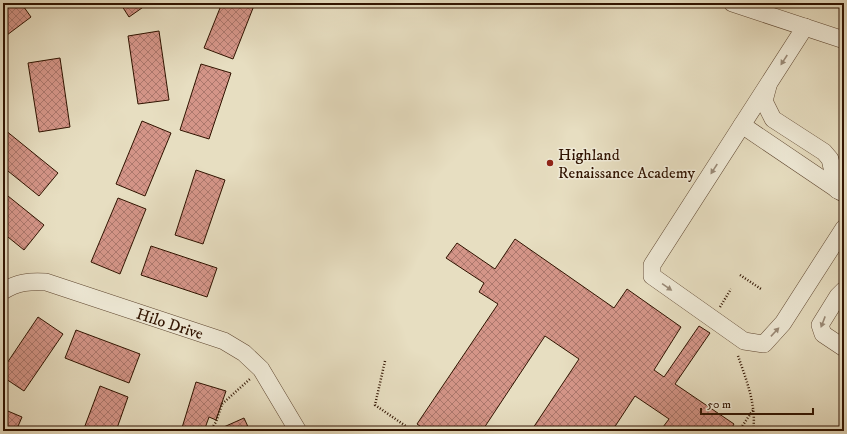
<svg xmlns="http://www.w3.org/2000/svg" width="847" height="434" font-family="'IM FELL DW Pica',serif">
<defs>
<pattern id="building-cross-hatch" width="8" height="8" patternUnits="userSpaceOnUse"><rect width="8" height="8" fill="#d49588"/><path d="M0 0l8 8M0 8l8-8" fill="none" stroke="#ac786d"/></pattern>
</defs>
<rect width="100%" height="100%" fill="#e7dec1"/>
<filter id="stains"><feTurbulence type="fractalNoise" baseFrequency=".005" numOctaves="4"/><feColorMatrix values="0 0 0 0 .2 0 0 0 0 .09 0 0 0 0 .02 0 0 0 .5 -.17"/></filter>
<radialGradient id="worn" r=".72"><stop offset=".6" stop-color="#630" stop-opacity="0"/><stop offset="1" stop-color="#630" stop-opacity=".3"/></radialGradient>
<g fill="url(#building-cross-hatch)" stroke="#301300">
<path d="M3,3H21L31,17L3,38Z"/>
<path d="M120,3H149L129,17Z"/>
<path d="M222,3H255L233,59L204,48Z"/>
<path d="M159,31L169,100L138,104L128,36Z"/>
<path d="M60,58L70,127L39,132L28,63Z"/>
<path d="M201,64L231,73L209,139L180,130Z"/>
<path d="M142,121L171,133L145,196L116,184Z"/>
<path d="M5,130L58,173L39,196L3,167V133Z"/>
<path d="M196,170L225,180L203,244L175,235Z"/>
<path d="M3,192L44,225L24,250L3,233Z"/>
<path d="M118,198L146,209L120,274L91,262Z"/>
<path d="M515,239L614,308L627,289L681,327L654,370L664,377L699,326L710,333L675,384L734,424L730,431H660L669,419L635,396L612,431H531L579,359L545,336L482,431H427L417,424L498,304L479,292L484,283L446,258L457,243L495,269Z"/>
<path d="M151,246L217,268L207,297L141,275Z"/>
<path d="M38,317L63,334L24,391L3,377V369Z"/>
<path d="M76,330L140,354L129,383L65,358Z"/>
<path d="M196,382L226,391L216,420L209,417L204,431H181Z"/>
<path d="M100,386L128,397L116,431H83Z"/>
<path d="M3,409L22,417L16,431H3Z"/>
<path d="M244,418L250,431H217V430Z"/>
</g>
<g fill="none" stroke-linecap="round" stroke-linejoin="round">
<defs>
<g id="minor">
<path d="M732,3L844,40"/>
<path d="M805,27L652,265V276L744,341L764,344L783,323L844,228"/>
<path d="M768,86L764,101L773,119L824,152L830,159L837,190"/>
<path d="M742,125L841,192"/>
<path d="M844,290L838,296L820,325L823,334L844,348"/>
<path d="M3,291C18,282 30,281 46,282L224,341L244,353L261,369L298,431"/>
</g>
</defs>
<use href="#minor" stroke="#5e4630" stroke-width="18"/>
<g stroke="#301300" stroke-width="2.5" stroke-dasharray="1 2" stroke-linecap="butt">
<path d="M740,275L761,289"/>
<path d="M720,307L731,289"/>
<path d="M738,356C746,379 757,406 753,431"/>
<path d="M385,361L375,405L413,431"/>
<path d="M210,431L216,422L222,404L250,379"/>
<path d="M739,431L753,410"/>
</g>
<use href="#minor" stroke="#efead7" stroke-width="17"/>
</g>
<defs><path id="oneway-solid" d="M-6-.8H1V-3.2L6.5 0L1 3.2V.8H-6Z"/></defs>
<g fill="#998976">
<use href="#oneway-solid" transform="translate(784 60) rotate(123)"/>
<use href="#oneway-solid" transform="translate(714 169) rotate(123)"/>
<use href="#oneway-solid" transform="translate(667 287) rotate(35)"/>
<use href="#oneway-solid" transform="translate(823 322) rotate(111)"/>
<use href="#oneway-solid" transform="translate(775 332) rotate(-47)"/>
</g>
<circle fill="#8f2418" stroke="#efead7" stroke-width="1.5" cx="550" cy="163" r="4"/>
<g text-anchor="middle" stroke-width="3" stroke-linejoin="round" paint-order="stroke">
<g font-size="16" fill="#301300" stroke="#efead7" text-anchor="start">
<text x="558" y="160">Highland<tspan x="558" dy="18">Renaissance Academy</tspan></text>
</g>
<g font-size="16" fill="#301300" stroke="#efead7">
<text transform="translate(170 323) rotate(18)" y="6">Hilo Drive</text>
</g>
</g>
<rect width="847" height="434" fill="none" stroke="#e7dec1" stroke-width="16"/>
<rect x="4" y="4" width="839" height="426" fill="none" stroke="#301300" stroke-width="2"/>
<rect x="8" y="8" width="831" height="418" fill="none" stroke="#301300"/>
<path d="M701 408v6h112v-6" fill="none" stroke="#301300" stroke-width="2"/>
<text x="707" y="408" font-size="12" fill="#301300" stroke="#efead7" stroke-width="3" paint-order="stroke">50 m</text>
<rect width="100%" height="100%" filter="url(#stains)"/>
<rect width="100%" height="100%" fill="url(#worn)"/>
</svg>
